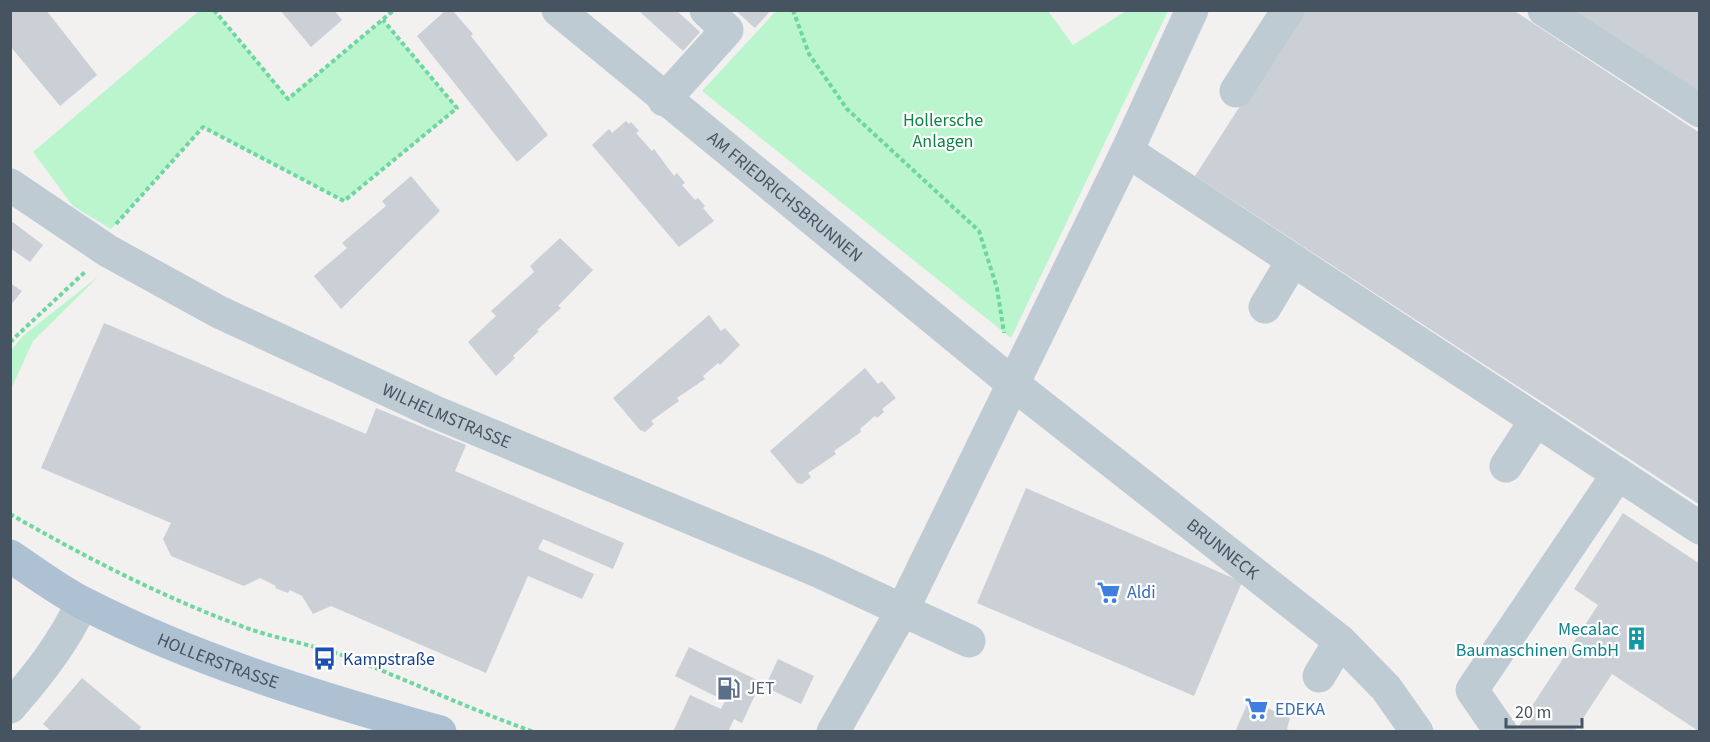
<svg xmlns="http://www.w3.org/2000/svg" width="1710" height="742" font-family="'Source Sans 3',sans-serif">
<rect width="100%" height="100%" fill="#f3f0f0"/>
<g fill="#baf5ce">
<path d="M199,11H214L288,98L383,20L457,108L344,201L203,127L111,229L73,206L33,152Z"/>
<path d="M776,11H1048L1073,45L1126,11H1168L1011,338L702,91Z"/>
<path d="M99,276L33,341L11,389V350L24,335Z"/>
</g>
<g fill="#cbcfd6">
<path d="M10,10H46L97,75L60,106L10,46Z"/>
<path d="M280,10H334L342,20L311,47Z"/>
<path d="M446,10H452L473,34L471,36L548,135L517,162L417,36Z"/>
<path d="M638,10H676L700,32L683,51Z"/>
<path d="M735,10H771L755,28Z"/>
<path d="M1302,10H1513L1700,133V505L1195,176Z"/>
<path d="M1574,10H1700V92Z"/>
<path d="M626,121L629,124L631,122L639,131L636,133L652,151L654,149L674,176L677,173L685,183L682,185L695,200L698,198L705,206L703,208L714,221L679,247L592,145L609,129L612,133Z"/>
<path d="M411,176L440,211L341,309L314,276L347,248L342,243L386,206L382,201Z"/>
<path d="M10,220L43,245L30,262L10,248Z"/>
<path d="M560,238L593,270L558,306L561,308L537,330L539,331L513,356L515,358L496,376L468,342L496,316L491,311L534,272L530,266Z"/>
<path d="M10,283L22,291L10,306Z"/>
<path d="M709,315L721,331L725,328L740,345L720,365L718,363L703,376L705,379L677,398L679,401L651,421L654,424L645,432L640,430L613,398Z"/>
<path d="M104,323L366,434L376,408L466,445L455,471L624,543L613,569L543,539L538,549L594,574L582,599L528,576L486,673L331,606L313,614L302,596L290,590L288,593L275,588L276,586L260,578L244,586L171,556L163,539L171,523L41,468Z"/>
<path d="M865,368L878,384L882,381L896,398L882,409L884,412L877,418L875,416L860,429L861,432L834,451L836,454L808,473L811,477L802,484L797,483L770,451Z"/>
<path d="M1026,488L1242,582L1194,696L977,603Z"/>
<path d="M1623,513L1700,564V732L1612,674L1574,732H1515L1598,605L1574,589Z"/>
<path d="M689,647L761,682L742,723L734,719L728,732H673L690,695L721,709L725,701L675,676Z"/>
<path d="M778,659L814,676L801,704L765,687Z"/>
<path d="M82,678L141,727L138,732H52L43,724Z"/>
<path d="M1249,700L1290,718L1287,729L1293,732H1235Z"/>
</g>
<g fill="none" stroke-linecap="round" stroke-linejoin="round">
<g stroke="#6dd79f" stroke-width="4" stroke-dasharray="4.5 3" stroke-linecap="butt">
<path d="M214,10L288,99L394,10"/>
<path d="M793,10L809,54L847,109L979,231L997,288L1004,333"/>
<path d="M116,224L203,127L344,201L457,108L383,20"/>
<path d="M10,342L86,271"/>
<path d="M10,514C85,557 162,597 244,627C279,640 317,645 353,659C414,683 472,710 534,732"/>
</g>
<g stroke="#bfcbd3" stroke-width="33">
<path id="s1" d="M558,10L1012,383L1340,641L1386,688L1417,732"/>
<path d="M1544,10L1700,111"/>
<path d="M1236,91L1288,10"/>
<path d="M664,100L727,30L706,10"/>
<path d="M1127,151L1700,528"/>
<path id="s2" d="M10,185L108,251L219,312L435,412L818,571L969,641"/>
<path d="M1265,307L1293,260"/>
<path d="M1506,466L1536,420"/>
<path d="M1319,676L1340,641"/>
<path d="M10,707C39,674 64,642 82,603"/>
<path d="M833,732L902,611L1127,151L1192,10"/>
<path d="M1501,732L1472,690L1618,474"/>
</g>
<path stroke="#adc1d2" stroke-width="33" id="s3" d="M10,556C34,572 58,590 83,603C196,661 319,698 440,732"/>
</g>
<defs>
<symbol id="supermarket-bare" viewBox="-9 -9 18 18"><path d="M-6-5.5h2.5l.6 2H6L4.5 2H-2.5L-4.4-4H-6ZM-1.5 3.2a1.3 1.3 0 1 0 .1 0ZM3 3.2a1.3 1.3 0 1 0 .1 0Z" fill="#3f7fe0" stroke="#fff" stroke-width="2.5" paint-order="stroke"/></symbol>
<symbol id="building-bare" viewBox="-9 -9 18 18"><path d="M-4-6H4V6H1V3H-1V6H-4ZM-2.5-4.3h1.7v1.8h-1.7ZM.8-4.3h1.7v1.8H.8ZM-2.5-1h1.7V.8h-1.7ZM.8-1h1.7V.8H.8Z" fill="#0f9aa8" stroke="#fff" stroke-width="2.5" paint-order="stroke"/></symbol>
<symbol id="bus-bare" viewBox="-9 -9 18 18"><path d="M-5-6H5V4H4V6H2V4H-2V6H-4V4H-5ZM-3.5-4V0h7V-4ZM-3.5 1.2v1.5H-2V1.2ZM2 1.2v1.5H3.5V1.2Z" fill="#1a4fb4" stroke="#fff" stroke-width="2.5" paint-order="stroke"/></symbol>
<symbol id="fuel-bare" viewBox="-9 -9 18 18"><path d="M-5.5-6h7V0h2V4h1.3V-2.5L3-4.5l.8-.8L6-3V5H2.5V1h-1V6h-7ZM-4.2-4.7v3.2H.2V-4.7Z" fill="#5c6f8a" stroke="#fff" stroke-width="2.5" paint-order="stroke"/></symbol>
</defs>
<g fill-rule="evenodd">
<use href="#supermarket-bare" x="1092" y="576" width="33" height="33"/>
<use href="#building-bare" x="1620" y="622" width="33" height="33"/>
<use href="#bus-bare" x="308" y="642" width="33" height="33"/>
<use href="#fuel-bare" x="712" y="672" width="33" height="33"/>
<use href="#supermarket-bare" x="1240" y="692" width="33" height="33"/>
</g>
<g text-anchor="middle" stroke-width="4.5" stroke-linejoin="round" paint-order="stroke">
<g font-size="18" fill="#0c8544" stroke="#fff">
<text x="943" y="126">Hollersche<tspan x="943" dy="21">Anlagen</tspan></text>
</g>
<g font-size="18" fill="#455460" stroke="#fff">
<text dy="6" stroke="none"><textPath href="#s1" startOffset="294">AM FRIEDRICHSBRUNNEN</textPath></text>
<text dy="6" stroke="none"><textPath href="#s2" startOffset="495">WILHELMSTRASSE</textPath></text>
<text dy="6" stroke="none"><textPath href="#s1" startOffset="856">BRUNNECK</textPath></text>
<text dy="6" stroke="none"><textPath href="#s3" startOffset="234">HOLLERSTRASSE</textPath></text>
</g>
<g font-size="18" fill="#366cbe" stroke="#fff" text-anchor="start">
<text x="1127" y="598">Aldi</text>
<text x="1275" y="715">EDEKA</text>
</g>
<g font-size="18" fill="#0d838f" stroke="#fff" text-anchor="end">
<text x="1619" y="635">Mecalac<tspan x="1619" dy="21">Baumaschinen GmbH</tspan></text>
</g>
<g font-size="18" fill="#164399" stroke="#fff" text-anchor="start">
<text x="343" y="665">Kampstraße</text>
</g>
<g font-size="18" fill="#4e5e75" stroke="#fff" text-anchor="start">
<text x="747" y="694">JET</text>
</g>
</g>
<rect width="1710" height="742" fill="none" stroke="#455460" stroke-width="24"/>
<path d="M1506 718v9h76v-9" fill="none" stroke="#455460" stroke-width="3"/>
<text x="1515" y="718" font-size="18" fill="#455460" stroke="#ffffff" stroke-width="4.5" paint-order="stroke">20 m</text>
</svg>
